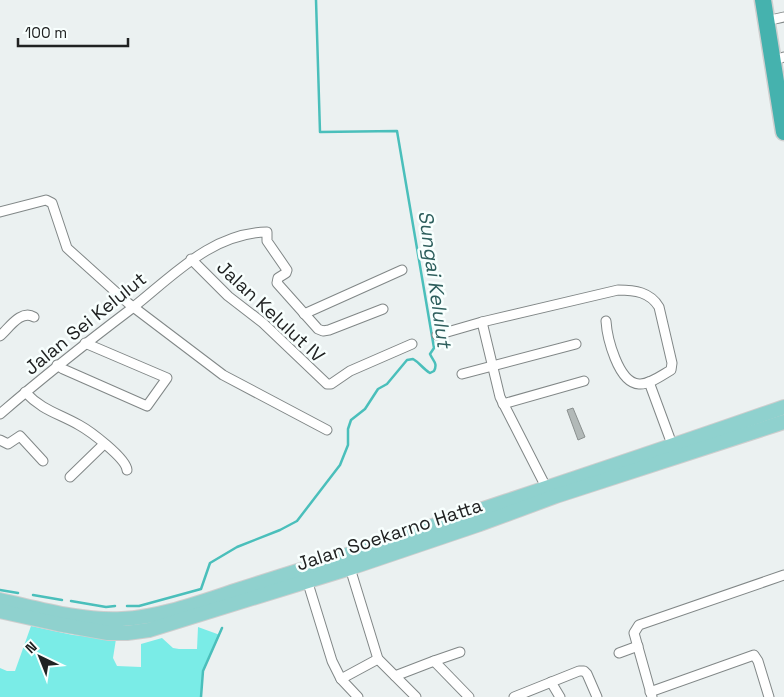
<svg xmlns="http://www.w3.org/2000/svg" width="784" height="697" font-family="'Space Grotesk',sans-serif">
<rect width="100%" height="100%" fill="#ebf1f1"/>
<path fill="#7aece7" d="M31,626L73,635L116,639L113,658L117,666L141,667V644L162,638L173,648L179,649H197L198,627L220,635L203,671L201,697H0V668L7,671H15Z"/>
<g fill="none" stroke-linecap="round" stroke-linejoin="round">
<g stroke="#4abfbb" stroke-width="2.5">
<path d="M0,590L18,593"/>
<path d="M33,595L62,600"/>
<path d="M71,601L106,607L115,606"/>
<path d="M127,606H139L201,589L210,563L237,547L280,530L297,521L340,465L348,445V429L351,420L365,409L378,389L387,384L407,360L413,359C420,363 423,369 430,373L434,371C438,363 433,361 430,354L434,348L397,131L320,132L316,0"/>
<path d="M201,697L203,671L222,628"/>
</g>
</g>
<path fill="#b2b9b8" stroke="#8a908f" d="M573,408L585,437L578,440L567,410Z"/>
<g fill="none" stroke-linecap="round" stroke-linejoin="round">
<defs>
<g id="street">
<path d="M775,19L784,17"/>
<path d="M781,58L784,57"/>
<path d="M0,212L46,200L52,203L67,248L128,303L223,375L327,430"/>
<path d="M191,259L228,296L263,323L327,384H331L350,371L412,344"/>
<path d="M304,314L402,270"/>
<path d="M482,322L500,397L546,487"/>
<path d="M437,335L482,322L618,290C635,290 650,292 659,307L672,363L671,370C662,375 649,385 639,384C618,383 607,337 606,321"/>
<path d="M0,336C9,328 21,309 34,317"/>
<path d="M57,365L63,369L147,406L167,378L85,343"/>
<path d="M462,374L576,344"/>
<path d="M649,382L673,447"/>
<path d="M25,392C43,411 58,413 79,425C90,431 126,458 127,470"/>
<path d="M503,404L584,381"/>
<path d="M0,414C43,377 86,343 131,309C172,277 211,233 267,232V241L287,270L286,273L278,278L277,283L318,329L323,331L329,330L383,309"/>
<path d="M0,440L8,444L20,436L43,461"/>
<path d="M70,477L104,444"/>
<path d="M350,568L378,659L416,697"/>
<path d="M307,580L332,661L341,679L358,697"/>
<path d="M619,653L638,646"/>
<path d="M434,661L460,652"/>
<path d="M395,676L434,661L469,697"/>
<path d="M341,679L378,659"/>
<path d="M551,682L560,697"/>
<path d="M650,692L754,655L758,661L769,697"/>
<path d="M514,697L579,671H584L587,674L597,697"/>
<path d="M652,697L634,633L639,625L784,575"/>
</g>
<g id="primary">
<path d="M0,600C40,609 80,621 122,619C162,617 203,601 241,589C283,575 325,563 367,548C506,501 645,456 784,407"/>
<path d="M0,611L58,624L108,633H127L149,630L350,568L480,524L556,496L784,422"/>
</g>
<path id="highway" d="M763,0L784,132"/>
</defs>
<use href="#street" stroke="#818787" stroke-width="11"/>
<use href="#primary" stroke="#cecece" stroke-width="16"/>
<use href="#highway" stroke="#cecece" stroke-width="19"/>
<use href="#street" stroke="#fff" stroke-width="9"/>
<use href="#primary" stroke="#8fd1ce" stroke-width="14"/>
<use href="#highway" stroke="#45b2ae" stroke-width="16"/>
</g>
<g text-anchor="middle" stroke-width="5" stroke-linejoin="round" paint-order="stroke">
<g font-size="19" fill="#202222" stroke="#f8fffe">
<text transform="translate(271 311) rotate(43)" y="7">Jalan Kelulut IV</text>
<text transform="translate(85 323) rotate(-39)" y="7">Jalan Sei Kelulut</text>
<text transform="translate(389 534) rotate(-18)" y="7">Jalan Soekarno Hatta</text>
</g>
<g font-size="20" font-style="italic" fill="#2d5e5c" stroke="#f8fffe">
<text transform="translate(435 279) rotate(82)" y="7">Sungai Kelulut</text>
</g>
</g>
<g transform="translate(40 657) rotate(317)" stroke="#f8fffe" stroke-width="4" paint-order="stroke">
<path d="M0-4L9 19L0 12L-9 19Z" fill="#202222"/>
<text y="-8" font-size="14" font-weight="bold" text-anchor="middle" fill="#202222">N</text>
</g>
<path d="M18 38v8h110v-8" fill="none" stroke="#202222" stroke-width="2.5"/>
<text x="25" y="38" font-size="15" fill="#202222" stroke="#f8fffe" stroke-width="4" paint-order="stroke">100 m</text>
</svg>
